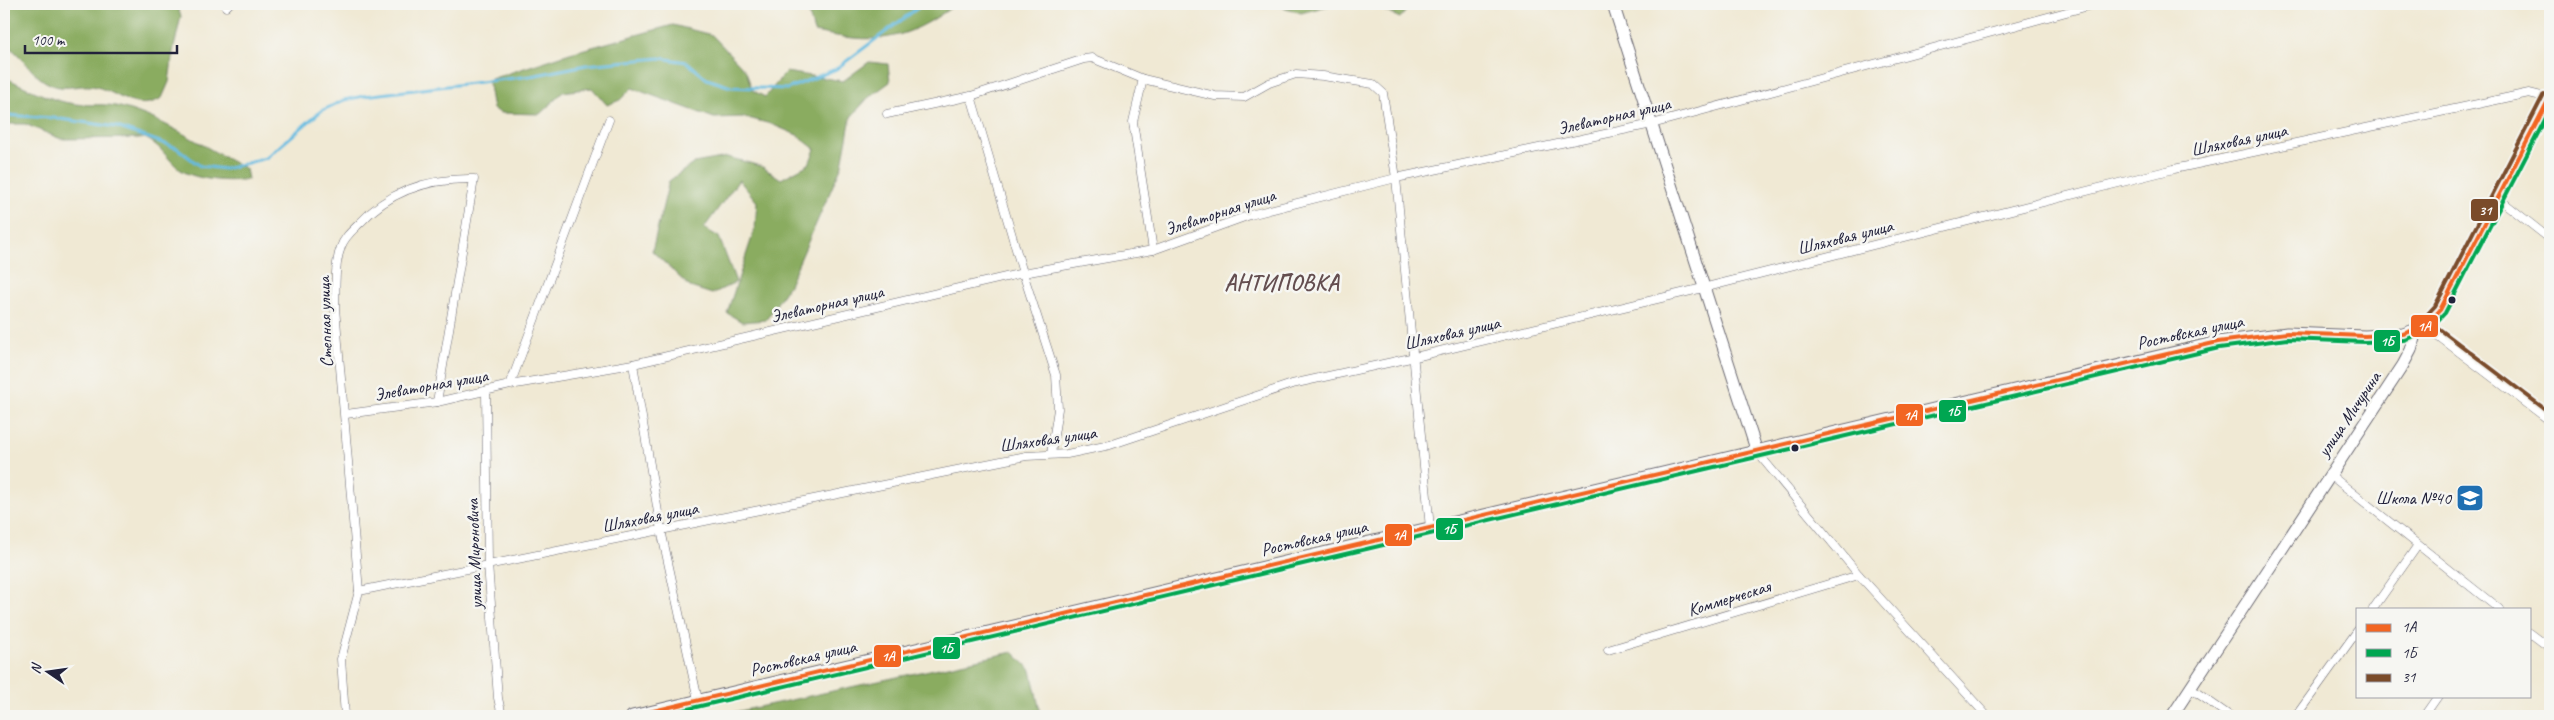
<svg xmlns="http://www.w3.org/2000/svg" width="2554" height="720" font-family="Caveat,sans-serif">
<rect width="100%" height="100%" fill="#f6f6f2"/>
<filter id="ink" filterUnits="userSpaceOnUse"><feTurbulence type="fractalNoise" baseFrequency=".02" numOctaves="2"/><feDisplacementMap in="SourceGraphic" scale="10" xChannelSelector="R" yChannelSelector="G"/><feConvolveMatrix kernelMatrix="1 2 1 2 8 2 1 2 1" color-interpolation-filters="sRGB"/></filter>
<filter id="wash" filterUnits="userSpaceOnUse"><feTurbulence type="fractalNoise" baseFrequency=".0096" numOctaves="4" result="noise"/><feDisplacementMap in="SourceGraphic" scale="20" xChannelSelector="R" yChannelSelector="G"/><feGaussianBlur stdDeviation="1.12" result="paint"/><feColorMatrix in="noise" values="0 0 0 0 0 0 0 0 0 0 0 0 0 0 0 0 0 1.4 0 .05"/><feComposite in="paint" operator="in"/></filter>
<g filter="url(#wash)">
<rect width="100%" height="100%" fill="#f0e9d4"/>
<g fill="#8aac61" stroke="#56674e">
<path d="M4,4H176L181,16L173,52L169,82L162,98C135,113 121,94 97,87C83,83 66,91 52,85C33,78 25,58 9,47L4,49Z"/>
<path d="M806,4H956C904,43 876,44 814,32Z"/>
<path d="M1274,4H1335L1301,13Z"/>
<path d="M1370,4H1412L1400,18Z"/>
<path d="M673,25L712,35L746,71L752,90L765,97L786,72L843,81L869,62L888,64L890,82L868,98L851,117L842,165L789,285L766,320L742,322L727,313L755,228L757,202L739,180L704,228L719,237L736,282L712,294L690,287L652,251L669,181L694,163L727,157L761,166L781,179L809,164L815,149L797,135L771,124L744,117L714,118L632,88L620,100L607,105L592,88L563,92L540,114L501,113L493,109L488,80L570,53Z"/>
<path d="M4,77C26,87 50,101 75,104C90,106 105,103 120,107C166,119 205,148 246,169L248,179C231,183 190,180 177,167C165,156 160,145 145,138L61,139L25,124H4Z"/>
<path d="M1013,652L1031,670L1041,716H717Z"/>
</g>
<g fill="none" stroke-linecap="round" stroke-linejoin="round">
<path stroke="#64bbe1" stroke-width="3" d="M4,115L53,118L117,127L177,148L200,166L225,169L266,158L321,111L344,100L364,96L531,76L586,65L660,58L687,62L707,79L731,87L787,89L836,69L923,4"/>
</g>
</g>
<g filter="url(#ink)">
<g fill="none" stroke-linecap="round" stroke-linejoin="round">
<defs>
<g id="street">
<path d="M226,7L229,4"/>
<path d="M1143,79L1133,122L1153,250"/>
<path d="M971,96L1023,273L1056,375L1058,409L1051,454"/>
<path d="M887,114L971,96L1084,59L1092,58L1143,79L1215,96L1244,97L1269,83L1296,74L1323,76L1373,84L1383,93L1396,178L1430,528"/>
<path d="M2498,198L2550,239"/>
<path d="M2425,326L2550,421"/>
<path d="M633,364L661,530L698,700"/>
<path d="M510,385L609,120"/>
<path d="M486,391L488,564L498,698L502,716"/>
<path d="M346,414L437,402L510,385L633,364L1023,273L1153,250L1250,215L1396,178L1652,124L2096,4"/>
<path d="M1757,452L1859,575L1987,716"/>
<path d="M2329,474L2499,609"/>
<path d="M359,591L1026,456L1067,454L1110,445L1292,384L1415,357L1703,288L2174,169L2529,93L2550,98"/>
<path d="M2373,609L2418,545"/>
<path d="M2530,633L2550,648"/>
<path d="M1608,650L1859,575"/>
<path d="M2190,688L2230,716"/>
<path d="M345,716L341,659L359,591L335,308C336,289 334,265 341,247C344,237 353,230 360,223C390,190 429,178 474,179L437,402"/>
<path d="M2296,716L2358,630"/>
<path d="M2424,716L2438,696"/>
</g>
<g id="secondary">
<path d="M1613,4L1757,452"/>
<path d="M632,716L2218,342L2287,333L2365,336L2403,334L2425,326L2440,310L2449,294L2550,97"/>
<path d="M2172,716L2403,365L2411,350L2416,330"/>
</g>
</defs>
<use href="#street" stroke="#6a6871" stroke-width="9"/>
<use href="#secondary" stroke="#6a6871" stroke-width="13"/>
<use href="#street" stroke="#fff" stroke-width="8"/>
<use href="#secondary" stroke="#fff" stroke-width="11"/>
<defs>
<path id="bus-1" d="M632,716L2218,342L2287,333L2365,336L2403,334L2425,326L2440,310L2550,97"/>
<path id="bus-2" d="M658,716L2219,348L2287,339L2365,342L2404,340L2428,331L2445,313L2550,110"/>
<g id="bus-3">
<path d="M2429,321L2550,413"/>
<path d="M2420,322L2435,306L2443,291L2544,94"/>
</g>
</defs>
<use href="#bus-1" stroke="#f6f6f2" stroke-width="8"/>
<use href="#bus-2" stroke="#f6f6f2" stroke-width="8"/>
<use href="#bus-3" stroke="#f6f6f2" stroke-width="8"/>
<use href="#bus-1" stroke="#f26522" stroke-width="4"/>
<use href="#bus-2" stroke="#00a651" stroke-width="4"/>
<use href="#bus-3" stroke="#7a4b2a" stroke-width="4"/>
</g>
</g>
<defs>
<symbol id="school-square" viewBox="-11 -11 22 22"><rect x="-9" y="-9" width="18" height="18" rx="4" fill="#1f6fb2" stroke="#f6f6f2"/><path d="M0-5L7-2L0 1L-7-2ZM-4 1L0 2.5L4 1V4Q0 6-4 4Z" fill="#fff"/></symbol>
</defs>
<g fill-rule="evenodd">
<use href="#school-square" x="2454" y="482" width="32" height="32"/>
</g>
<g fill="#22223b" stroke="#f6f6f2" stroke-width="2">
<circle cx="2452" cy="300" r="4.5"/>
<circle cx="1795" cy="448" r="4.5"/>
</g>
<g text-anchor="middle" stroke-width="5" stroke-linejoin="round" paint-order="stroke">
<g font-size="18" fill="#22223b" stroke="#f6f6f2">
<text transform="translate(1614 116) rotate(-13)" y="6">Элеваторная улица</text>
<text transform="translate(2239 140) rotate(-12)" y="6">Шляховая улица</text>
<text transform="translate(1220 212) rotate(-18)" y="6">Элеваторная улица</text>
<text transform="translate(1845 237) rotate(-14)" y="6">Шляховая улица</text>
<text transform="translate(827 304) rotate(-13)" y="6">Элеваторная улица</text>
<text transform="translate(325 322) rotate(-92)" y="6">Степная улица</text>
<text transform="translate(2190 332) rotate(-12)" y="6">Ростовская улица</text>
<text transform="translate(1452 333) rotate(-13)" y="6">Шляховая улица</text>
<text transform="translate(431 385) rotate(-10)" y="6">Элеваторная улица</text>
<text transform="translate(2349 414) rotate(-56)" y="6">улица Мичурина</text>
<text transform="translate(1048 439) rotate(-8)" y="6">Шляховая улица</text>
<text transform="translate(650 517) rotate(-11)" y="6">Шляховая улица</text>
<text transform="translate(1314 538) rotate(-13)" y="6">Ростовская улица</text>
<text transform="translate(474 554) rotate(-92)" y="6">улица Мироновича</text>
<text transform="translate(1729 598) rotate(-17)" y="6">Коммерческая</text>
<text transform="translate(803 658) rotate(-13)" y="6">Ростовская улица</text>
</g>
<g font-size="18" fill="#22223b" stroke="#f6f6f2" text-anchor="end">
<text x="2451" y="504">Школа №40</text>
</g>
<g font-size="22" font-weight="bold" letter-spacing="1" fill="#644e50" stroke="#f6f6f2">
<text x="1282" y="290">АНТИПОВКА</text>
</g>
</g>
<g stroke="#f6f6f2" stroke-width="2">
<rect x="2470" y="198" width="29" height="24" rx="5" fill="#7a4b2a"/>
<rect x="2410" y="314" width="29" height="24" rx="5" fill="#f26522"/>
<rect x="2373" y="329" width="28" height="24" rx="5" fill="#00a651"/>
<rect x="1938" y="399" width="29" height="24" rx="5" fill="#00a651"/>
<rect x="1895" y="403" width="29" height="24" rx="5" fill="#f26522"/>
<rect x="1435" y="517" width="29" height="24" rx="5" fill="#00a651"/>
<rect x="1384" y="523" width="29" height="24" rx="5" fill="#f26522"/>
<rect x="932" y="636" width="29" height="24" rx="5" fill="#00a651"/>
<rect x="873" y="644" width="29" height="24" rx="5" fill="#f26522"/>
</g>
<g font-size="14" text-anchor="middle" font-weight="bold" fill="#fff">
<text x="2485" y="215">31</text>
<text x="2424" y="331">1А</text>
<text x="2387" y="346">1Б</text>
<text x="1953" y="416">1Б</text>
<text x="1910" y="420">1А</text>
<text x="1449" y="534">1Б</text>
<text x="1399" y="540">1А</text>
<text x="946" y="653">1Б</text>
<text x="888" y="661">1А</text>
</g>
<rect width="2554" height="720" fill="none" stroke="#f6f6f2" stroke-width="20"/>
<rect x="2356" y="608" width="175" height="90" fill="#f6f6f2" stroke="#a1a1a9"/>
<rect x="2366" y="624" width="25" height="8" fill="#f26522" stroke="#a1a1a9"/>
<text x="2402" y="632" font-size="15" fill="#22223b">1А</text>
<rect x="2366" y="649" width="25" height="8" fill="#00a651" stroke="#a1a1a9"/>
<text x="2402" y="658" font-size="15" fill="#22223b">1Б</text>
<rect x="2366" y="674" width="25" height="8" fill="#7a4b2a" stroke="#a1a1a9"/>
<text x="2402" y="682" font-size="15" fill="#22223b">31</text>
<g transform="translate(48 672) rotate(283)" stroke="#f6f6f2" stroke-width="4" paint-order="stroke">
<path d="M0-4L9 19L0 12L-9 19Z" fill="#22223b"/>
<text y="-8" font-size="14" font-weight="bold" text-anchor="middle" fill="#22223b">N</text>
</g>
<path d="M25 45v8h152v-8" fill="none" stroke="#22223b" stroke-width="2.5"/>
<text x="32" y="45" font-size="15" fill="#22223b" stroke="#f6f6f2" stroke-width="4" paint-order="stroke">100 m</text>
</svg>
